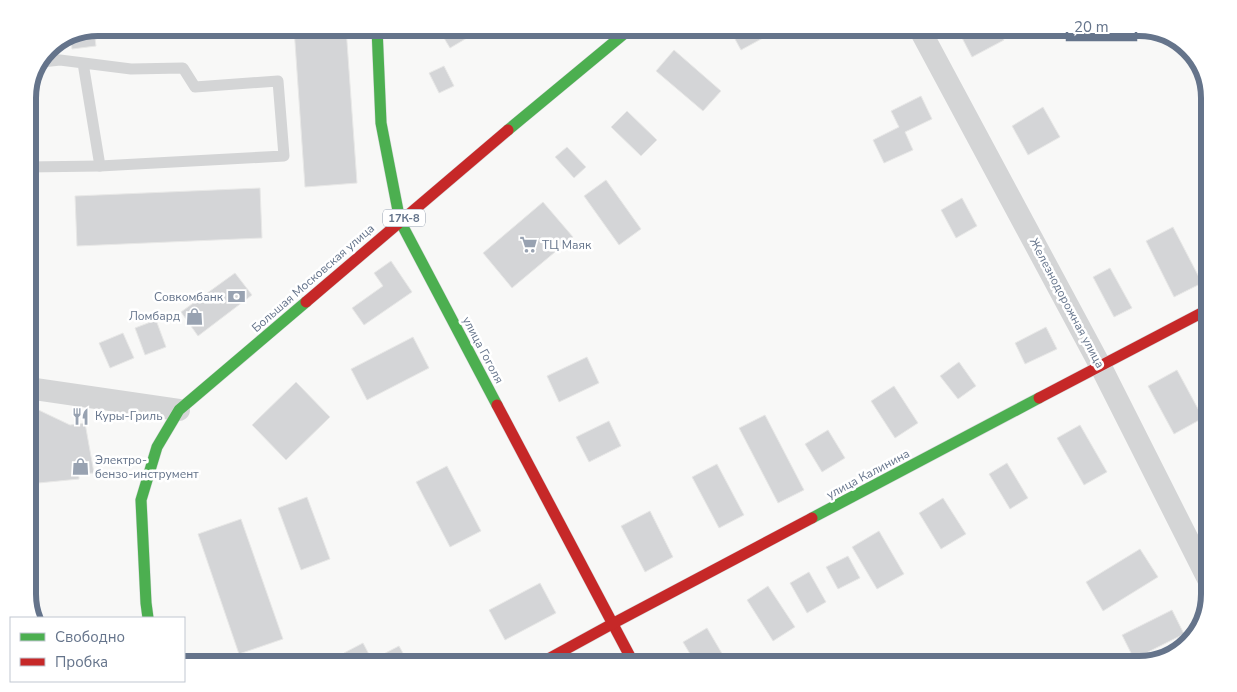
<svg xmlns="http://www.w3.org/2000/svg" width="1237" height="692" font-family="'Nunito Sans',sans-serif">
<rect width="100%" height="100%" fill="#f8f8f7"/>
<g fill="#d4d5d7" stroke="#e8e8e7">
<path d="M294,28H346L357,183L305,187Z"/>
<path d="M438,28H468L472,35L450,48Z"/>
<path d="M729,28H771L774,32L741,50Z"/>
<path d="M969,28H997L1004,40L972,57L959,32Z"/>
<path d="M94,31L96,46L72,49L71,39L87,32Z"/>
<path d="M674,50L721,91L703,111L656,71Z"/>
<path d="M444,66L454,86L439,93L429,73Z"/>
<path d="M921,96L932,119L905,132L913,150L884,163L873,140L899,127L891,111Z"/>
<path d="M1043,107L1060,137L1028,155L1012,126Z"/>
<path d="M627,111L657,140L641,156L611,127Z"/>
<path d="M567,147L586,167L574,178L555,157Z"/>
<path d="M606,180L641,229L619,245L584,196Z"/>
<path d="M260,188L262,238L77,246L75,196Z"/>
<path d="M962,198L977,226L956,238L941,210Z"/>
<path d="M543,202L573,237L512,288L483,253Z"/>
<path d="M1173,227L1202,283L1174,297L1146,241Z"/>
<path d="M391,261L412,292L364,325L352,308L383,286L374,273Z"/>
<path d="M1110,268L1132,308L1114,317L1093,277Z"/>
<path d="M235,273L252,295L198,336L181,312Z"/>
<path d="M156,320L166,347L145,355L135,328Z"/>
<path d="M1046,327L1057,349L1025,364L1015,343Z"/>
<path d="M123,333L134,358L110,368L99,343Z"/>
<path d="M413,337L429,368L367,400L351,369Z"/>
<path d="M587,357L599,383L559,402L547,376Z"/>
<path d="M959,362L976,386L958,399L940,376Z"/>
<path d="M1177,370L1203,418L1174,434L1148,386Z"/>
<path d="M296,382L330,417L286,460L252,425Z"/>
<path d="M894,386L918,423L895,438L871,401Z"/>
<path d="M28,405L70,425L85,423L94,473L79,474V479L28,484Z"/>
<path d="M765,415L804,490L778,503L739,428Z"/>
<path d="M609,421L621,446L589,462L576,437Z"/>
<path d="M1080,425L1107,472L1084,485L1057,438Z"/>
<path d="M828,430L845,458L822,472L805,444Z"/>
<path d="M1007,463L1028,498L1010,509L989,474Z"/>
<path d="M717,464L744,515L719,528L692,477Z"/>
<path d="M447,466L481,531L450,547L416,482Z"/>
<path d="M307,497L330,559L301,570L278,508Z"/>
<path d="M943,498L966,534L941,549L919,513Z"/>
<path d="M650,511L673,557L645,572L621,526Z"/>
<path d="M241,519L283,639L239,654L198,534Z"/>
<path d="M879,531L904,574L877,589L852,547Z"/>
<path d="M1140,549L1158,577L1103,611L1086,582Z"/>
<path d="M848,556L860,578L838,589L826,567Z"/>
<path d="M809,572L826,602L807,613L790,583Z"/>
<path d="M540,583L556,613L505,640L489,610Z"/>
<path d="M768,586L795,627L773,641L747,600Z"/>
<path d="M1172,610L1184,634L1134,659L1122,635Z"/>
<path d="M707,628L724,657L712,664H696L683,642Z"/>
<path d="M363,643L372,660L399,646L409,664H350L344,653Z"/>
</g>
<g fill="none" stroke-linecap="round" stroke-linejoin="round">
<defs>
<g id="fast">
<path d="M377,28L381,123L400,221L497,405"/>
<path d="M508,130L631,28"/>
<path d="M812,518L1039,398"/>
<path d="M148,618L146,603L141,500L157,447L179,410L306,302"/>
</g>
<g id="jam">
<path d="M306,302L508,130"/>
<path d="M1039,398L1209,309"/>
<path d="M497,405L634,664"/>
<path d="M539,664L612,624L812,518"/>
</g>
</defs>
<use href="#fast" stroke="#d4d6d8" stroke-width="12"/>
<use href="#jam" stroke="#d4d6d8" stroke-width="12"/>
<g stroke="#d4d5d6" stroke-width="11">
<path d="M42,62L60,60L131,69L183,68L195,87L278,81L284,156L100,166L83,63"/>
<path d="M28,167L100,166"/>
</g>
<g stroke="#d4d5d6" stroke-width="22">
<path d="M919,28L1101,367L1209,581"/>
<path d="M28,388L179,410"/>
</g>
<use href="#fast" stroke="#4caf50" stroke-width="11"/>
<use href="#jam" stroke="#c62828" stroke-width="11"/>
</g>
<defs>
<symbol id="supermarket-bare" viewBox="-9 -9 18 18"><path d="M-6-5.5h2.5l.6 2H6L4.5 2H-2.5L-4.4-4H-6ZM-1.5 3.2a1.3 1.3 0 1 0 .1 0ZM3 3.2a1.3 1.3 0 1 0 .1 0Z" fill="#98a2b1" stroke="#fff" stroke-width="2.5" paint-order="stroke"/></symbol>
<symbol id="bank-bare" viewBox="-9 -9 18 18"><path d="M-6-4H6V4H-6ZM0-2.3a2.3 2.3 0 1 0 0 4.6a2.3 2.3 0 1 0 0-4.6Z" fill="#98a2b1" stroke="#fff" stroke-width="2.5" paint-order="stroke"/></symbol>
<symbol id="shop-bare" viewBox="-9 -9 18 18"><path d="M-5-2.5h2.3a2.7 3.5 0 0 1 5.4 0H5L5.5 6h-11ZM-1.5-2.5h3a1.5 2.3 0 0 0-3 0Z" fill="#98a2b1" stroke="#fff" stroke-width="2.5" paint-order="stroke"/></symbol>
<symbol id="restaurant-bare" viewBox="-9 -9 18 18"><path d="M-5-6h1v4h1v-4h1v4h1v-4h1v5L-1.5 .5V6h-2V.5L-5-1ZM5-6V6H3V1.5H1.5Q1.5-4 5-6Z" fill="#98a2b1" stroke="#fff" stroke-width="2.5" paint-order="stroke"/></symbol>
</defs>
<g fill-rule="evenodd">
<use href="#supermarket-bare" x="516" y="232" width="25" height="25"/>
<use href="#bank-bare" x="224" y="284" width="25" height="25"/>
<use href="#shop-bare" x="182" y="304" width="25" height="25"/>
<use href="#restaurant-bare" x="68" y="404" width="25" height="25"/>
<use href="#shop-bare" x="68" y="454" width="25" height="25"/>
</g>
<g text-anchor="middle" stroke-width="5" stroke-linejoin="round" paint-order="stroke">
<rect fill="#fff" stroke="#939eae" stroke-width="1" x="383" y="209.5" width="42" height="17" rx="4"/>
<g font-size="11" font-weight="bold" fill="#65748b">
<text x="404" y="222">17К-8</text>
</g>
<g font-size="12" fill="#65748b" stroke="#fff" text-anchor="start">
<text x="542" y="249">ТЦ Маяк</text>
<text x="223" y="301" text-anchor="end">Совкомбанк</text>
<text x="180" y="320" text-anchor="end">Ломбард</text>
<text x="95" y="420">Куры-Гриль</text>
<text x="95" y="464">Электро-<tspan x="95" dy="14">бензо-инструмент</tspan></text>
</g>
<g font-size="12" fill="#65748b" stroke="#fff">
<text transform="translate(313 278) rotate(-41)" y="4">Большая Московская улица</text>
<text transform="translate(1067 303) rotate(62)" y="4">Железнодорожная улица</text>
<text transform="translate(483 350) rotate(62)" y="4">улица Гоголя</text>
<text transform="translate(868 474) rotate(-28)" y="4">улица Калинина</text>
</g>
</g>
<path d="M0 0H1237V692H0ZM98 36H1139A62 62 0 0 1 1201 98V594A62 62 0 0 1 1139 656H98A62 62 0 0 1 36 594V98A62 62 0 0 1 98 36Z" fill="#fff" fill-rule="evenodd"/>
<path fill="none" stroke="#65748b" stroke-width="6" d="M98 36H1139A62 62 0 0 1 1201 98V594A62 62 0 0 1 1139 656H98A62 62 0 0 1 36 594V98A62 62 0 0 1 98 36Z"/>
<rect x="10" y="617" width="175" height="65" fill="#ffffff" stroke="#c1c7d1"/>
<rect x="20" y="633" width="25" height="8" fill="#4caf50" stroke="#c1c7d1"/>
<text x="55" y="642" font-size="15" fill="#65748b">Свободно</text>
<rect x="20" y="658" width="25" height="8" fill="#c62828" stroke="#c1c7d1"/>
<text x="55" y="667" font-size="15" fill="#65748b">Пробка</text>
<path d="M1067 32v8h69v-8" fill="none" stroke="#65748b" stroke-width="2.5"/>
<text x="1074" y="32" font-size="15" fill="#65748b" stroke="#ffffff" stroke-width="4" paint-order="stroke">20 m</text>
</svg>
